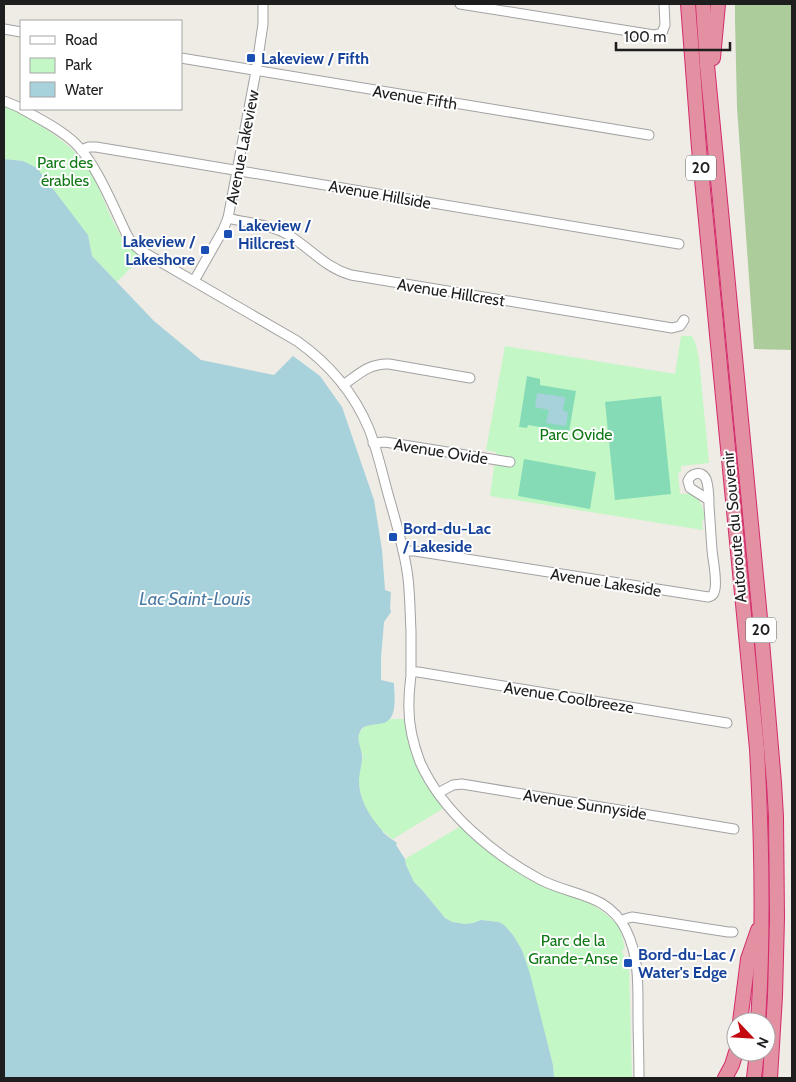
<svg xmlns="http://www.w3.org/2000/svg" width="796" height="1082" font-family="Cabin,sans-serif">
<rect width="100%" height="100%" fill="#efebe5"/>
<path fill="#accc9b" d="M735,4H792V350L754,349L737,107L735,20Z"/>
<g fill="#c4f7c6">
<path d="M4,106L12,108C38,125 67,139 86,165C101,186 106,212 120,234C125,243 133,250 141,257L117,282L92,256L88,235L23,161L4,159Z"/>
<path d="M681,336H692L696,345L699,359L709,463L681,466V472L678,473L680,494C699,492 700,500 705,516L702,522L703,530L490,496L496,452L486,450L505,346L675,374Z"/>
<path d="M389,719H404L415,762L427,785L444,808L393,839C373,826 357,800 359,775C359,769 363,761 363,755C362,753 360,751 360,748C358,744 359,741 358,737C365,718 376,729 389,719Z"/>
<path d="M461,826C483,848 507,867 534,882C558,896 585,896 607,915C612,919 617,923 620,929C622,935 623,942 625,948L622,950L626,965H629L632,1078H554L553,1065L522,950L513,935L499,922L481,920L473,923L465,924L452,922L445,918L422,890L414,882L406,865L405,859Z"/>
</g>
<g fill="#86dbb7">
<path d="M527,376L540,379V385L576,391L569,432L528,425L527,428L519,427Z"/>
<path d="M661,396L671,494L615,500L605,402Z"/>
<path d="M524,459L596,472L590,509L518,496Z"/>
</g>
<g fill="#a7d1db">
<path d="M4,159L23,161L37,168L88,235L92,256L154,321L201,360L274,375L293,356L320,376L342,407L374,500L382,550L385,590L391,592L390,608L391,612L384,622L381,658V680L394,683C394,693 398,716 386,722C382,724 375,724 371,725C367,726 363,726 361,730C355,738 361,747 362,755C363,760 359,774 359,781C359,799 369,815 380,828C383,831 382,832 385,834C389,838 394,840 397,843L396,845L405,859L406,865L414,882L422,890L445,918L452,922L465,924L473,923L481,920L499,922L504,925L513,935L522,950L530,974L553,1065L554,1078H4Z"/>
<path d="M537,393L565,397L563,411L568,412L566,426L546,423L549,410L535,407Z"/>
</g>
<g fill="none" stroke-linecap="round" stroke-linejoin="round">
<defs>
<g id="minor">
<path d="M460,4L654,35L662,33L665,25L664,4"/>
<path d="M4,29L21,32"/>
<path d="M181,58L649,135"/>
<path d="M4,101L21,108"/>
<path d="M22,109C40,119 60,129 75,143C96,163 114,208 127,235L131,242L140,250L297,341C328,363 354,393 369,429C378,452 383,477 390,501C397,526 405,552 408,578C410,595 410,613 411,631C411,646 411,660 411,675C410,684 409,693 409,701C408,721 413,744 420,762C442,812 494,855 541,880C572,896 608,893 626,930C639,956 638,984 638,1012C638,1034 639,1056 639,1078"/>
<path d="M81,150L89,147H96L679,244"/>
<path d="M228,218C246,223 268,224 285,233C309,246 323,267 351,275L672,328L680,326L684,320"/>
<path d="M194,281L223,230L228,218L256,71L263,24V4"/>
<path d="M343,385C358,375 369,363 389,364L470,378"/>
<path d="M373,443L385,442L510,462"/>
<path d="M403,551H415L708,597C713,596 714,594 715,589C717,578 713,561 712,550C711,535 710,521 709,506C709,498 709,487 706,479C702,470 691,473 688,481L690,488L709,500"/>
<path d="M411,672H418L727,723"/>
<path d="M438,793L453,785L462,784L734,829"/>
<path d="M622,922L625,919L632,917L728,932H733"/>
</g>
<g id="highway">
<path d="M688,4L699,148L757,749C762,840 764,931 758,1022"/>
<path d="M703,4L707,65L760,618L774,783L776,817L777,918L775,996L770,1078"/>
<path d="M713,58L718,4"/>
<path d="M740,1022L748,959L758,930"/>
<path d="M725,1078L732,1065L736,1052"/>
<path d="M754,1078L757,1052"/>
</g>
</defs>
<use href="#minor" stroke="#a2a2a2" stroke-width="11"/>
<use href="#highway" stroke="#d32b6b" stroke-width="16"/>
<use href="#minor" stroke="#fff" stroke-width="9"/>
<use href="#highway" stroke="#e390a2" stroke-width="14"/>
</g>
<g fill="#1a4fb4" stroke="#fff" stroke-width="2">
<rect x="246" y="53" width="10" height="10" rx="2.5"/>
<rect x="223" y="229" width="10" height="10" rx="2.5"/>
<rect x="200" y="245" width="10" height="10" rx="2.5"/>
<rect x="388" y="532" width="10" height="10" rx="2.5"/>
<rect x="623" y="958" width="10" height="10" rx="2.5"/>
</g>
<g text-anchor="middle" stroke-width="4" stroke-linejoin="round" paint-order="stroke">
<g fill="#fff" stroke="#626262" stroke-width="1">
<rect x="686" y="155.5" width="30" height="25" rx="4"/>
<rect x="746" y="617.5" width="30" height="25" rx="4"/>
</g>
<g font-size="15" font-weight="bold" fill="#1e1e1e">
<text x="701" y="173">20</text>
<text x="761" y="635">20</text>
</g>
<g font-size="16" font-weight="bold" fill="#164399" stroke="#fff" text-anchor="start">
<text x="261" y="64">Lakeview / Fifth</text>
<text x="238" y="231">Lakeview /<tspan x="238" dy="18">Hillcrest</tspan></text>
<text x="195" y="247" text-anchor="end">Lakeview /<tspan x="195" dy="18">Lakeshore</tspan></text>
<text x="403" y="534">Bord-du-Lac<tspan x="403" dy="18">/ Lakeside</tspan></text>
<text x="638" y="960">Bord-du-Lac /<tspan x="638" dy="18">Water's Edge</tspan></text>
</g>
<g font-size="16" fill="#1e1e1e" stroke="#fff">
<text transform="translate(415 97) rotate(9)" y="6">Avenue Fifth</text>
<text transform="translate(242 147) rotate(-79)" y="6">Avenue Lakeview</text>
<text transform="translate(380 194) rotate(10)" y="6">Avenue Hillside</text>
<text transform="translate(451 292) rotate(9)" y="6">Avenue Hillcrest</text>
<text transform="translate(441 451) rotate(9)" y="6">Avenue Ovide</text>
<text transform="translate(734 527) rotate(-95)" y="6">Autoroute du Souvenir</text>
<text transform="translate(606 582) rotate(9)" y="6">Avenue Lakeside</text>
<text transform="translate(569 697) rotate(9)" y="6">Avenue Coolbreeze</text>
<text transform="translate(585 804) rotate(9)" y="6">Avenue Sunnyside</text>
</g>
<g font-size="16" fill="#107915" stroke="#fff">
<text x="65" y="168">Parc des<tspan x="65" dy="18">érables</tspan></text>
<text x="576" y="440">Parc Ovide</text>
<text x="573" y="946">Parc de la<tspan x="573" dy="18">Grande-Anse</tspan></text>
</g>
<g font-size="18" font-style="italic" fill="#4b7aa2" stroke="#fff">
<text x="195" y="605">Lac Saint-Louis</text>
</g>
</g>
<rect width="796" height="1082" fill="none" stroke="#1e1e1e" stroke-width="10"/>
<rect x="20" y="20" width="162" height="90" fill="#ffffff" stroke="#a5a5a5"/>
<rect x="30" y="36" width="25" height="8" fill="#ffffff" stroke="#a5a5a5"/>
<text x="65" y="45" font-size="15" fill="#1e1e1e">Road</text>
<rect x="30" y="58" width="25" height="15" fill="#c4f7c6" stroke="#a5a5a5"/>
<text x="65" y="70" font-size="15" fill="#1e1e1e">Park</text>
<rect x="30" y="82" width="25" height="15" fill="#a7d1db" stroke="#a5a5a5"/>
<text x="65" y="95" font-size="15" fill="#1e1e1e">Water</text>
<g transform="translate(751 1037) rotate(115)"><circle r="24" fill="#ffffff" stroke="#a5a5a5"/>
<path d="M0-4L9 19L0 12L-9 19Z" fill="#c40810"/>
<text y="-8" font-size="14" font-weight="bold" text-anchor="middle" fill="#1e1e1e">N</text>
</g>
<path d="M616 42v8h114v-8" fill="none" stroke="#1e1e1e" stroke-width="2.5"/>
<text x="624" y="42" font-size="15" fill="#1e1e1e" stroke="#ffffff" stroke-width="4" paint-order="stroke">100 m</text>
</svg>
